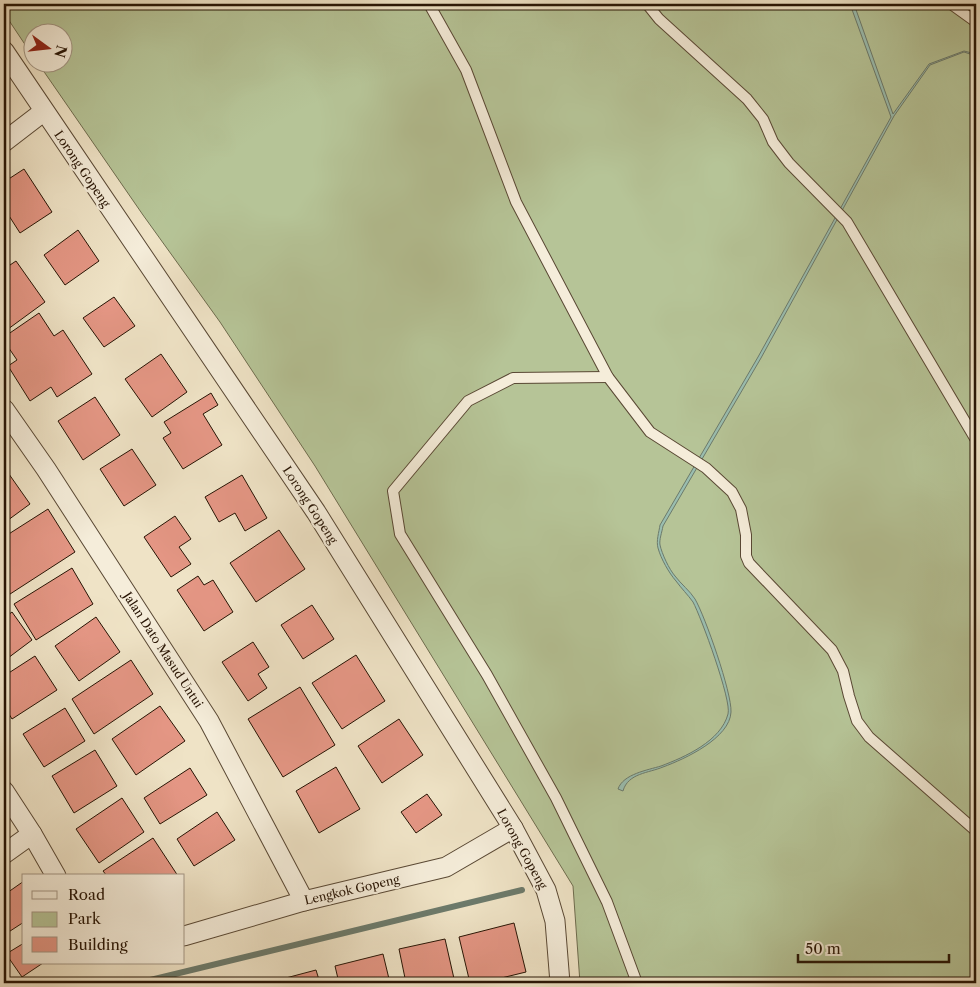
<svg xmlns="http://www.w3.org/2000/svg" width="980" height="987" font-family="'Libre Caslon Text',serif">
<rect width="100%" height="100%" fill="#efe3c6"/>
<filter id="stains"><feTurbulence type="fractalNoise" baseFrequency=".004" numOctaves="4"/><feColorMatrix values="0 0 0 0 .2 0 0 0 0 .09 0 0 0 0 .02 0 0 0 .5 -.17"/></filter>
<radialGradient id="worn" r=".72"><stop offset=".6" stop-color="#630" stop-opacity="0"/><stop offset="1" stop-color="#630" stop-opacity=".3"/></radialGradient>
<path fill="#b6c497" stroke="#6e6c4e" d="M4,4H976V983H580L573,886L315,466L220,322L143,215L38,63L62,62V32H32V55L4,13Z"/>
<path fill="#9abeb0" stroke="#6c7a6b" d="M850,4H854L893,114L929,64L964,51L976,54V56L964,52L930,65L894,116L761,358L663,526C662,532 659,540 660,545C662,554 669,569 675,576C681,584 690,591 695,599C705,616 732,693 731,712C730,738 685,759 663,767C649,773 628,773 623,791L618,789C623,774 648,770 661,766C685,757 721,741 728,714C732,701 701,617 693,602C688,595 681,588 676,581C669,573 661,559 658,548C656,541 659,532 660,525L758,357L891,117Z"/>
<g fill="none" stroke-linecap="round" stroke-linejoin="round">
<path stroke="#6c7a6b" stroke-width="6" d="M138,983L522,890"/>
</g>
<g fill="#e49684" stroke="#271404">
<path d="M24,169L52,212L20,233L4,208V182Z"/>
<path d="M78,230L99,261L65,285L44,255Z"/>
<path d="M16,261L45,302L4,332V269Z"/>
<path d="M114,297L135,326L104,347L83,318Z"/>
<path d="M39,313L54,336L63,330L92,374L57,397L51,387L30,401L8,366L17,360L4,341V337Z"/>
<path d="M161,354L187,392L152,417L125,379Z"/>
<path d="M211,393L218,405L203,414L222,445L183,469L163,438L171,433L164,422Z"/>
<path d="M95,397L120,435L83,460L58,421Z"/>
<path d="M132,449L156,485L124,506L100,469Z"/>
<path d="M4,467L30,504L4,523Z"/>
<path d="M242,475L267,518L245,531L235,513L219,522L205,497Z"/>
<path d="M48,509L75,552L7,596L4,591V537Z"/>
<path d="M175,516L191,539L179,547L191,564L171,577L144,537Z"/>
<path d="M279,530L305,569L256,602L230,563Z"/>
<path d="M72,568L93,604L36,640L14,604Z"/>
<path d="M198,576L204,585L213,580L233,612L204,631L177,590Z"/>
<path d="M312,605L334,639L303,659L281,625Z"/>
<path d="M12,612L32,640L4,661V618Z"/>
<path d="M96,617L120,652L79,681L55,646Z"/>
<path d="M253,642L269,667L258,674L267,688L248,701L222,662Z"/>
<path d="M356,655L385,701L342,729L312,683Z"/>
<path d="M35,656L57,690L12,719L4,706V676Z"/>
<path d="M131,660L153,694L94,734L72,699Z"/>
<path d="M300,687L335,745L283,777L248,719Z"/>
<path d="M160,706L185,741L136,775L112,739Z"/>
<path d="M65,708L85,741L44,767L23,734Z"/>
<path d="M399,719L423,755L382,783L358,746Z"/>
<path d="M95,750L117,786L74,813L52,776Z"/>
<path d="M336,767L360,809L319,833L296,791Z"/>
<path d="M190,768L207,795L160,824L144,798Z"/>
<path d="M427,794L442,815L416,833L401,812Z"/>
<path d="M122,798L144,832L99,863L76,829Z"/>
<path d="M217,812L235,840L194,866L177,839Z"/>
<path d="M153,838L178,876H107L103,871Z"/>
<path d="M24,881V922L4,935V895Z"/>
<path d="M514,923L526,972L481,983H470L459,937Z"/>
<path d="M445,939L455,983H406L399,949Z"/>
<path d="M24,943V963H43L22,977L6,954Z"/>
<path d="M383,954L390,983H339L335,966Z"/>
<path d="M316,970L320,983H267Z"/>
</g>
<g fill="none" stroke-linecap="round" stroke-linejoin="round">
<defs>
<g id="lane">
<path d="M429,4L466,70L516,202L608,377L650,432L706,468L732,492L741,509L746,535V556L749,563L832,650L843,671L849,696L857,721L869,737L976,831"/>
<path d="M647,4L659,19L747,99L763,119L773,142L789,163L847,222L976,440"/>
<path d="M951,4L976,22"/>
<path d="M608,377L513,378L468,401L393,491L400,534L487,675L556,798L607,902L637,983"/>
</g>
<g id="street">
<path d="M4,51L316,512L513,828L546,890L555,921L560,983"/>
<path d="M4,142L43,112"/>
<path d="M4,409L46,469L209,721L304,901"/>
<path d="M4,791L32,834L56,876"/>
<path d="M4,854L32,834"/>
<path d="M184,936L304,901L446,867L513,828"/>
</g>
</defs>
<use href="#lane" stroke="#594834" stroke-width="12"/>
<use href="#street" stroke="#594834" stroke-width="21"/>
<use href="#lane" stroke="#f5edda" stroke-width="10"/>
<use href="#street" stroke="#f5edda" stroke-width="19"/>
</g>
<g text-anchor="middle" stroke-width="4.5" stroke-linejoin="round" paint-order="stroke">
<g font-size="12" fill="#271404" stroke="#f5edda">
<text transform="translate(82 169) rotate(56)" y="4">Lorong Gopeng</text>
<text transform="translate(310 505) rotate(57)" y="4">Lorong Gopeng</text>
<text transform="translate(163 650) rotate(57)" y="4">Jalan Dato Masud Untui</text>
<text transform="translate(522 849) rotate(61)" y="4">Lorong Gopeng</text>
<text transform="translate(352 890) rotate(-13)" y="4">Lengkok Gopeng</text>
</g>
</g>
<rect width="980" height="987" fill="none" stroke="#efe3c6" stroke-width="20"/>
<rect x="5" y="5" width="970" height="977" fill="none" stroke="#271404" stroke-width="2.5"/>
<rect x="10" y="10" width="960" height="967" fill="none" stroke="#271404"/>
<rect x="22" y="874" width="162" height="90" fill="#f5edda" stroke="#a39684"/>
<rect x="32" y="891" width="25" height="8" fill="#f5edda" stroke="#a39684"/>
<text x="68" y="900" font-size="15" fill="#271404">Road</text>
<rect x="32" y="912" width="25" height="15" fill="#b6c497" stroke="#a39684"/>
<text x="68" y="924" font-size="15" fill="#271404">Park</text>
<rect x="32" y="937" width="25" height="15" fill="#e49684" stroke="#a39684"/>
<text x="68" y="950" font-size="15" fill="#271404">Building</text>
<g transform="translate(48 48) rotate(105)"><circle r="24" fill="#f5edda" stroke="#a39684"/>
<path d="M0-4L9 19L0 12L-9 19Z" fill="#8f2418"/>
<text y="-8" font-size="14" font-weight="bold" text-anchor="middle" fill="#271404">N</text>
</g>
<path d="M798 954v8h151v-8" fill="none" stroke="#271404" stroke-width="2.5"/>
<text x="805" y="954" font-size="15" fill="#271404" stroke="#f5edda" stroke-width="4" paint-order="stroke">50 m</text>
<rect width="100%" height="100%" filter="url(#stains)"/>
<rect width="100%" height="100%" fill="url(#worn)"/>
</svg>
